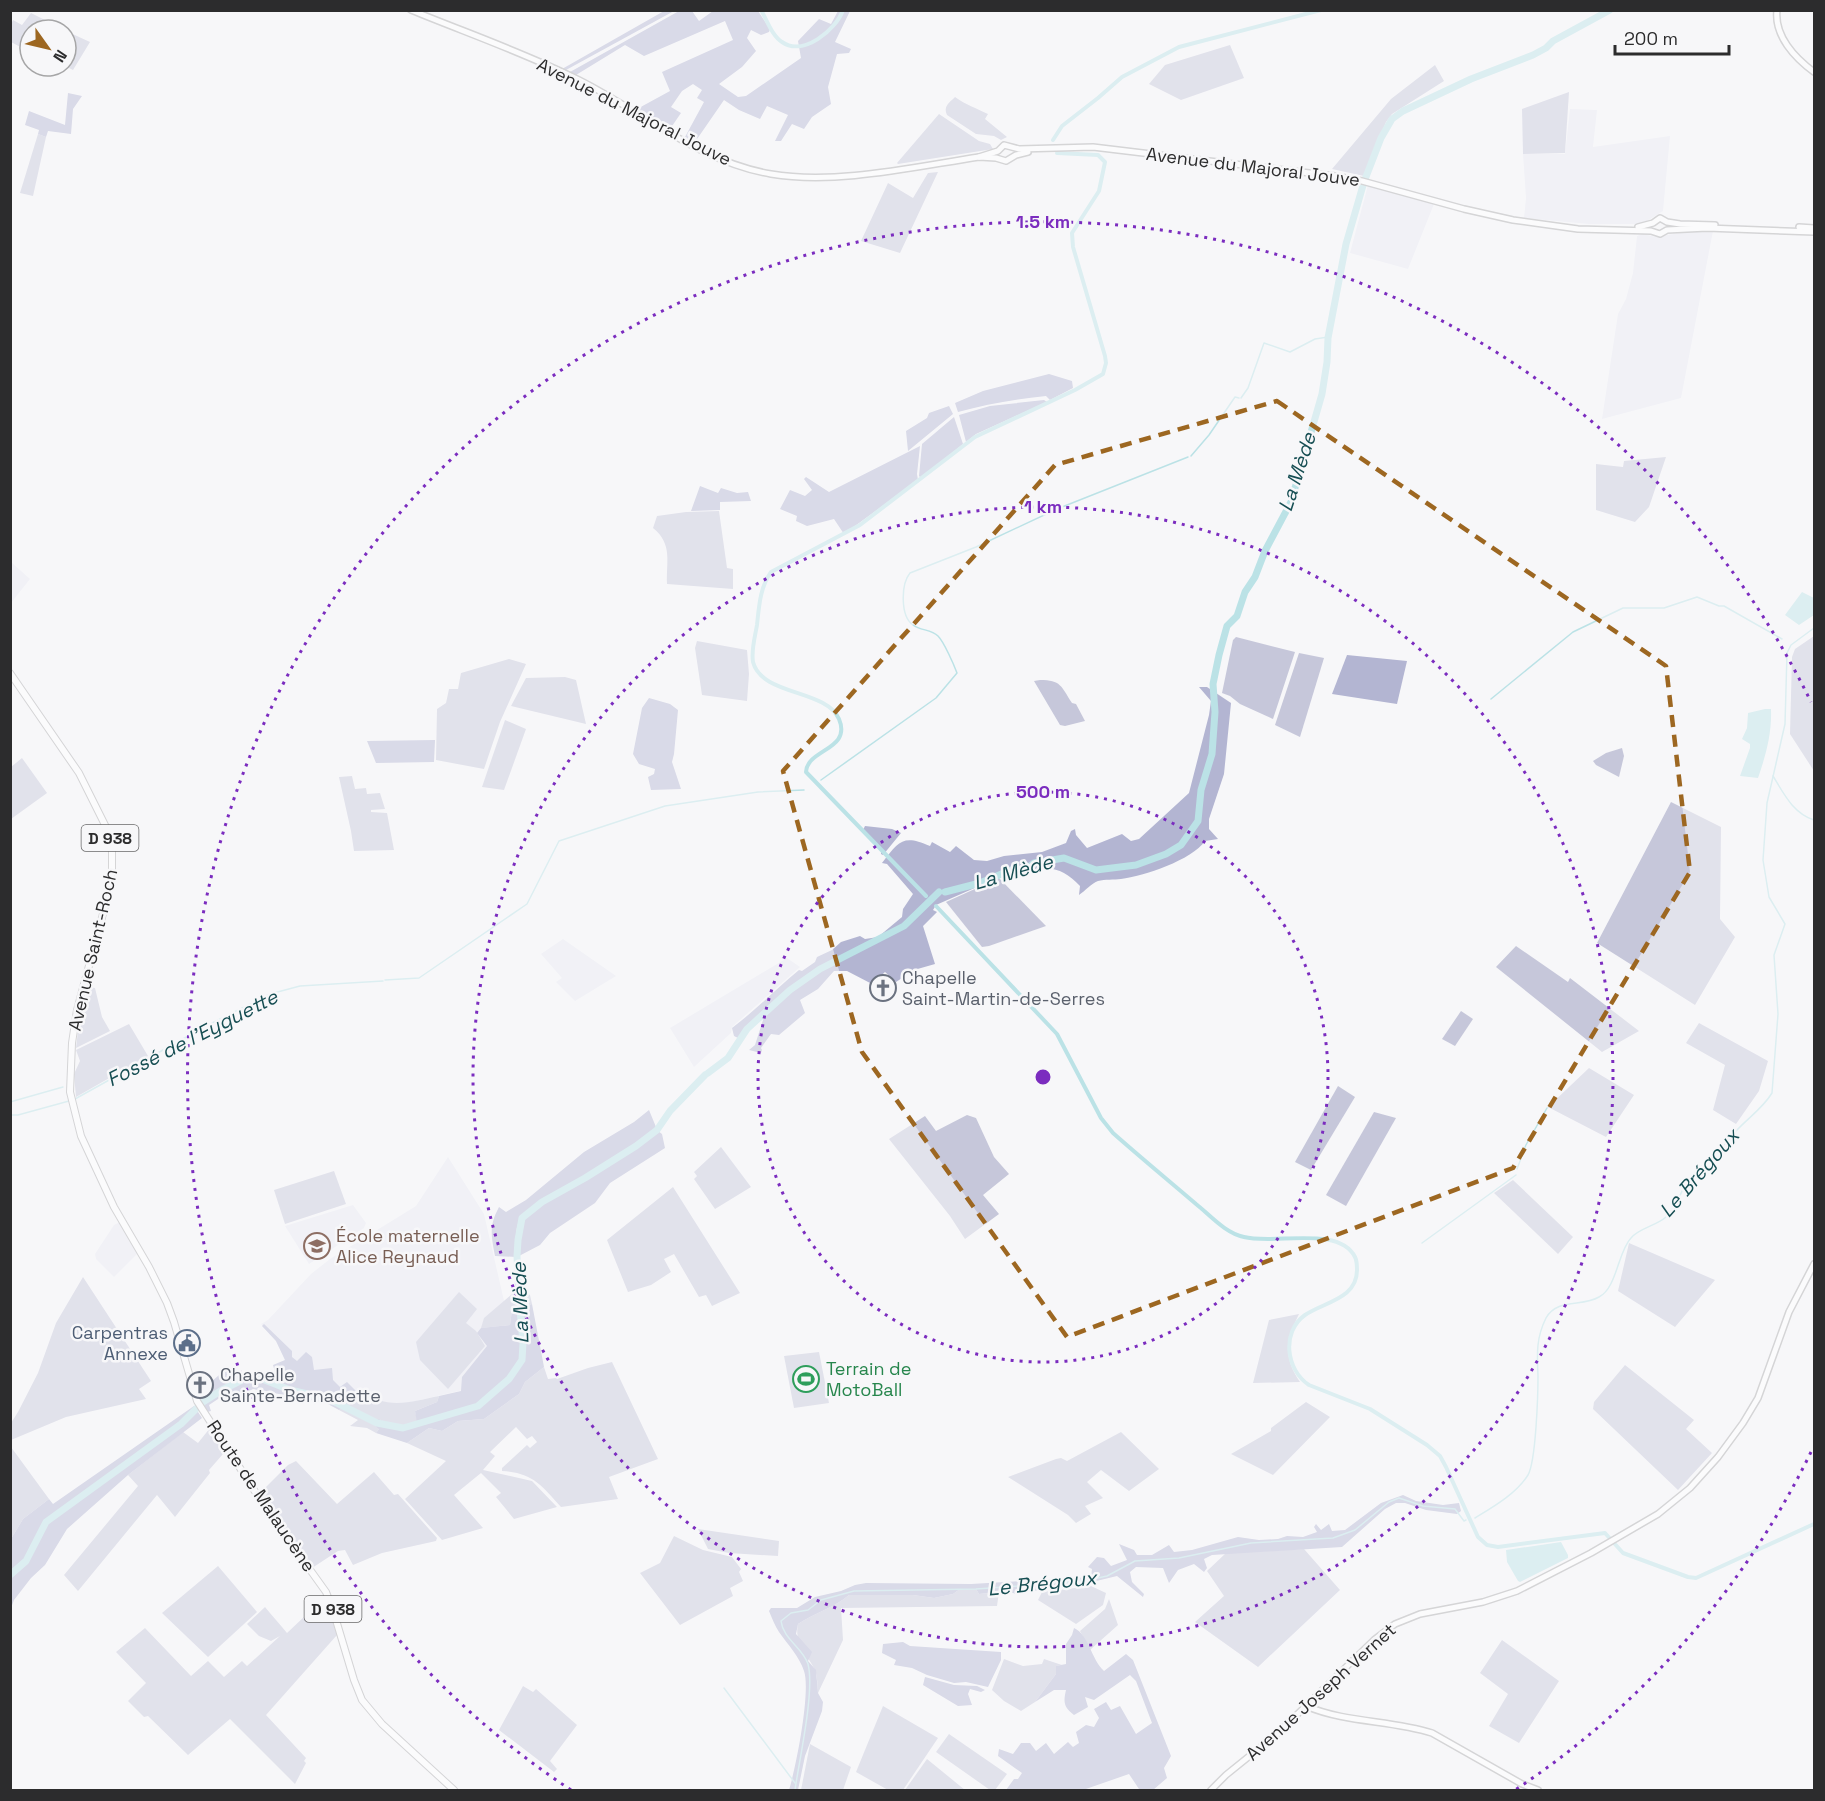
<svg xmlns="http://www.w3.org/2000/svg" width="1825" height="1801" font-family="'Space Grotesk',sans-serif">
<rect width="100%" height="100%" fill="#f7f7f9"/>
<g fill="#e8e9f2">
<path d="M1570,109L1597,110L1593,147L1670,136L1663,211L1647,221L1637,224H1589L1524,218L1526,198L1523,154H1565Z"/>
<path d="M1368,185L1434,204L1408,269L1350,253Z"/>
<path d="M1713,231L1681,398L1602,419L1618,314L1626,299L1633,273L1637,236L1643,234L1656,237L1679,233Z"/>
<path d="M11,562L30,579L11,603Z"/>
<path d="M563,939L616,976L575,1001L556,982L562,978L541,954Z"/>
<path d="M787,958L800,967L732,1027L731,1033L694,1067L670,1028Z"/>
<path d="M448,1157L484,1214L508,1318L476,1387L373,1411L285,1360L276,1341L261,1324L268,1320L311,1274L330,1259L416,1206Z"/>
<path d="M353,1205L366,1223L364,1228L309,1264L285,1226Z"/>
<path d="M120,1222L138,1253L114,1277L96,1259L95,1254L114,1225Z"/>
</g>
<g fill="#c6c7da">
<path d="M31,13L45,20L39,30H30V43L26,50L11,42V24L13,20L22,25Z"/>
<path d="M66,31L90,42L73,70L65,66Z"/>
<path d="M1230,45L1244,78L1181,100L1149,84L1165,65Z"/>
<path d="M1435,65L1444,81L1392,114L1386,122L1364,176L1332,169L1391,99Z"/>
<path d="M1569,92L1565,153L1523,154L1522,109Z"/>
<path d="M955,97C966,105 976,108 988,114L985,119L1007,137L1001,140L994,136L976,134L947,115C943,106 949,103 955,97Z"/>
<path d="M939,114L979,141L990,144L993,149L898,164L897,163Z"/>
<path d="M38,134L46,137L33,196L20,193Z"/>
<path d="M938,172L900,253L861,241L888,183L913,198L928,173Z"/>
<path d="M1666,457L1649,507L1635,522L1596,510V464L1623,467L1624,461Z"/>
<path d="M719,511L727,568L733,569V589L667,584C666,562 673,544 653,528L657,516L686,512Z"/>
<path d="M1814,636V771L1790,734L1792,657L1795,649Z"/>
<path d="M1236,637L1295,652L1273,719L1240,704L1230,696L1222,693L1233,640Z"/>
<path d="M697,641L747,650L749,674L747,701L702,695L695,648Z"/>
<path d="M1299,653L1324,658L1300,737L1275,725Z"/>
<path d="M509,659L526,664L500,722L484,769L436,760L437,709L446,703L449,689H458L461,673Z"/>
<path d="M565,677L576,680L586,724L511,706L526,678Z"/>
<path d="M1040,680C1061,680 1061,686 1072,703L1076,704L1085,721L1065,726L1060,725L1034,681Z"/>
<path d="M505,720L526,729L504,790L482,787Z"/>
<path d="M1622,748L1624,756L1619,777L1596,765L1593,761L1606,753Z"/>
<path d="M22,758L47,793L11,819V767Z"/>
<path d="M352,776L355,789L366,788L367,794L380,793L385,809L371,810V812L387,813L394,850L354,851L351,831L339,777Z"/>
<path d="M1671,802L1721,827L1720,919L1735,937L1695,1005L1597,943Z"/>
<path d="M999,878L1046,926L989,946L982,947L946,902Z"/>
<path d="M1516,946L1568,982L1570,978L1639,1031L1602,1052L1496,967Z"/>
<path d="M89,987L95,988L102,1017L110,1031L76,1048L79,1023Z"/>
<path d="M1461,1011L1473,1019L1455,1046L1442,1039Z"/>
<path d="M1699,1023L1768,1061L1759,1091L1736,1124L1713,1110L1725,1065L1686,1043Z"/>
<path d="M129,1024L148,1056L76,1097L74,1074L80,1061L76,1050Z"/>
<path d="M1589,1068L1634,1095L1606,1137L1548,1107Z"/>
<path d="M1338,1086L1355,1097L1311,1170L1295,1162Z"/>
<path d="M1374,1112L1396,1118L1346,1206L1326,1195Z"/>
<path d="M967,1115L976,1118L994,1157L1009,1174L983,1195L999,1214L965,1239L950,1216L889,1139L925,1116L936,1131Z"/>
<path d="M721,1147L751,1187L715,1209L694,1179L697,1176L694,1172Z"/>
<path d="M334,1171L346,1204L285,1224L274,1190Z"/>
<path d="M1513,1180L1573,1237L1558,1254L1494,1193Z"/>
<path d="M673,1187L740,1293L712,1306L706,1295L699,1297L674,1254L664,1259L671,1272L651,1285L628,1292L607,1240Z"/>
<path d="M1629,1243L1715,1280L1675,1327L1618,1291Z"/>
<path d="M83,1277L151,1381L139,1389L146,1399L66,1417L11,1440V1423L18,1412L38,1373L56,1323Z"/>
<path d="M459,1292L477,1309L466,1323L476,1331L485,1346L448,1389L420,1360L416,1342Z"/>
<path d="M526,1292L530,1295L532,1304L512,1310L510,1325L481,1328L484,1318L512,1294Z"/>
<path d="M1299,1314C1286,1340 1283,1357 1300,1382L1253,1383L1269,1320Z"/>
<path d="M819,1352L829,1403L794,1408L784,1356Z"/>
<path d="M612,1362L658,1459L609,1477L618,1499L561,1507C541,1485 533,1473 502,1471V1468L527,1445L530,1448L537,1442L532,1436L527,1439L516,1427L490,1452L495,1456L483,1470L532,1481L557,1507L514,1519L496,1497L501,1493L481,1473L454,1495L483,1528L442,1540L405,1499L446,1461L407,1443L429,1428L442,1431L458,1421L484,1419L519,1394L525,1382L544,1367L548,1379L556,1378L557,1379L588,1368Z"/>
<path d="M1625,1365L1694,1420L1686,1429L1712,1453L1678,1490L1593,1409L1594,1402Z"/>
<path d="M439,1396L437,1402L415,1411L418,1423C400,1429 396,1428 379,1419V1429L376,1433L367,1428L350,1426L358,1420L339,1410L357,1398L375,1405L378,1400C399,1407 418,1400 439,1396Z"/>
<path d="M1306,1402L1330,1417L1273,1475L1231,1454L1271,1431V1428Z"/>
<path d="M210,1428L221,1445L220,1447L223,1454L209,1470L210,1473L175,1517L157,1495L78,1591L64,1575L138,1486L128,1475L183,1432L198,1443Z"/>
<path d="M1121,1432L1159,1469L1129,1491L1101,1470L1087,1482L1103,1498L1085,1506L1091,1514L1076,1523L1068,1515L1008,1477L1056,1459L1061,1458L1067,1461Z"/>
<path d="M11,1447L49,1499L23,1519L11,1539Z"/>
<path d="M296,1461L337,1504L374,1472L394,1495L398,1494L437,1538L436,1541L382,1553L353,1565L345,1550L338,1551L312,1568L259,1494L288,1465Z"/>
<path d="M698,1529L779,1541L778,1556L729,1553L708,1549Z"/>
<path d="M674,1536L703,1550L732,1557L741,1569L739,1572L743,1581L730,1588L733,1596L680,1625L640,1573L660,1563Z"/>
<path d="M1304,1549L1340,1590L1258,1667L1195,1622L1224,1596L1207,1571L1226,1553Z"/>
<path d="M218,1566L257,1612L208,1657L162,1613Z"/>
<path d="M1091,1586L1106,1593L1103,1605L1076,1624L1038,1600L1042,1592Z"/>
<path d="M960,1589H976L979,1594L999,1592L997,1606L841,1608L843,1640L818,1693C817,1685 818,1675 814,1668C806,1653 794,1642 798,1624C814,1613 834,1608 849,1595H913L934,1598L953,1594Z"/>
<path d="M325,1597L337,1635L266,1715L306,1758L304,1761L306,1763L295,1784L230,1719L188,1755L148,1716L144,1717L128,1701L146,1683L116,1652L145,1628L191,1676L208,1661L224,1677L242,1661L247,1666L280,1636L271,1641L259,1636L247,1624L265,1607C272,1616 280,1624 287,1633Z"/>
<path d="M1109,1599L1118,1625L1090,1650L1080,1631L1105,1609Z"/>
<path d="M1502,1640L1559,1681L1519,1743L1489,1726L1508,1694L1480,1673Z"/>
<path d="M1004,1659L1023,1666L1042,1664L1044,1659L1062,1665L1056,1666V1674L1035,1702L1021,1711L1004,1701L992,1690Z"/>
<path d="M523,1686L533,1692L536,1689L577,1725L550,1761L557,1769L554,1772L499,1730Z"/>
<path d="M883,1706L938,1738L903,1790H888L856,1772Z"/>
<path d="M949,1734L1007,1774L995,1790H990L936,1752Z"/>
<path d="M810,1744L851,1767L843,1790H801Z"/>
<path d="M927,1759L965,1790H905Z"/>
</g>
<g fill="#b3b5d2">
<path d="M664,11H674L566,70L562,69Z"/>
<path d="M679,11H692L699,21L713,11H758L770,29L769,32L761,35L751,30L747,38L756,51L742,67L719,84L738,97L746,96L801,58L798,41L819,19L831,24L838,11H850L835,42L851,49L849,53L837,54L828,87L831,104L812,117L804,129L792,124L781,141H775L788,115L767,106L760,119L739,110L724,100L695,142L685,137L704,102L697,98L702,90L693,84L682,91L671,107L681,113L670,129L637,109L670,91L662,72L733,40L725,21L644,56L625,45L576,75L570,72Z"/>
<path d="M68,93L82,96L73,109L71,134L48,131L46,137L38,134L39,130L25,125L29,111L65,125Z"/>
<path d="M1049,374L1072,381L1073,388L1050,400L1046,396C1016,399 987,404 958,412L955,403L983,391Z"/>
<path d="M1044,400L1047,402L976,434L966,442L959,415L990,406Z"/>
<path d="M949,406L953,414L908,451L906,431L927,418L929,413Z"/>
<path d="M954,417L963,444L921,478L919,476L922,444Z"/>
<path d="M920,446L917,474L918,480L844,534L834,519L807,526L796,521L797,516L780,509L790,490L805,496L812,490L804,479L806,477L829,492Z"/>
<path d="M700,486L718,493L721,488L737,493L748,492L751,501L720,502V510L691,511Z"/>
<path d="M1347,655L1407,661L1397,704L1332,694Z"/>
<path d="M1199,687H1207L1231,703L1224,774L1209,819V829L1218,839L1205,841C1192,860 1144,876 1121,879C1114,880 1105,879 1098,881C1092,883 1085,891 1079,895L1080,886C1062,867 1044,862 1022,878L1011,872L936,905L933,910L937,912L923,926L935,964L914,970L896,982L885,972L872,984L847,971H834L818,989L800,1000L805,1013L779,1035L771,1034L761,1048L762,1050L761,1053L749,1050L755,1045L765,1014L747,1029L740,1039L734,1036L732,1028C756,1010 776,989 799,970L802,971L815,962L817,957L832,950L841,942L860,936L865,939L878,937L902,917L903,909L913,894L887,864L882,863C899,841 903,834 930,846L932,842L950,852L956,846L974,860L987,861L1004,856L1042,852L1066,843L1071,831L1075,829L1076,835L1087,848L1122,834L1131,841L1139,839L1189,793L1209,715L1211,701Z"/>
<path d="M649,698L670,704L678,710L674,754L672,762L681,789L651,790L648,777L654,774L655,769L639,764L633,754L642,708Z"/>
<path d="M435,740L434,762L376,763L367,741Z"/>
<path d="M865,826L892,829L901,833L883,855L881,854V848L863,830Z"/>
<path d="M649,1110L656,1127L655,1130C631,1147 606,1164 581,1179C561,1190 537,1199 522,1216C514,1226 516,1245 516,1257L495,1256C491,1234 489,1226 499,1207L506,1212L526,1200L584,1152L634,1122Z"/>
<path d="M658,1131L662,1134L665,1148L610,1183L595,1203L550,1233L540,1245L519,1256V1239L524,1219L543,1203L587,1179Z"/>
<path d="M532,1304L544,1367L525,1382L519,1394L484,1419L458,1421L442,1431L429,1428L407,1443L376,1433L379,1429L373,1424L379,1419C396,1428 400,1429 417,1423L415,1411L437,1402L439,1396L461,1391L462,1377L487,1346L477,1333L481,1328L510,1325L512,1310Z"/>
<path d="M264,1324L292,1351V1357L297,1361L306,1352L312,1357L314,1370L332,1368L333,1380L340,1387L347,1382L358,1393L365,1388L378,1400L375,1405L357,1398L339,1410L326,1403L253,1389L232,1400L224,1395L209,1405L211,1411L207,1412L200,1397L202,1390L227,1368L231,1377L251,1372L265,1377L277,1379L273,1365L285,1360L276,1341L262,1326Z"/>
<path d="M194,1406L202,1418L128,1475L67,1529L45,1565L31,1578L14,1600L11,1608V1539L23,1519L49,1499L53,1504Z"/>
<path d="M1403,1495L1416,1501L1443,1505L1459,1503L1461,1511L1457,1514L1426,1510L1405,1503H1396L1385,1509L1342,1547L1212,1555L1204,1559L1207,1568L1204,1572L1194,1564L1178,1570L1169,1583L1163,1568L1136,1567L1130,1572L1132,1582L1144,1594L1143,1597L1117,1576L1080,1585L1024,1592L1018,1595L1008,1591L979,1594L976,1589H960L953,1594L934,1598L913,1595H849C834,1608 814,1613 798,1624L796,1634L812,1652L808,1661L816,1670L818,1693L823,1702L822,1711L805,1756L798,1790H789C796,1768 811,1691 804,1671C799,1656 788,1645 779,1632C775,1626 772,1618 769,1611L771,1608H797L815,1597L841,1591L855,1585L866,1583L971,1584L1091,1577L1092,1569L1088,1567L1097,1557L1104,1558L1111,1566L1127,1560L1119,1544L1134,1550L1137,1555H1152L1169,1545L1174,1552L1192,1550L1238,1537L1259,1540L1278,1539L1287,1536L1303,1537L1317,1532L1314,1527L1316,1524L1321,1530L1329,1524L1332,1531L1345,1530L1381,1503Z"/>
<path d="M1074,1628C1089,1635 1091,1659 1104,1671L1126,1654L1133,1660L1171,1756L1164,1768L1167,1778L1153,1790H1138L1139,1789L1129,1774L1083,1790H1006L1014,1779H1018L1022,1773L998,1756L999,1749L1013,1754L1021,1743H1030L1036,1751L1046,1743L1054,1754L1068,1742L1073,1747L1079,1743L1076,1732L1086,1725L1094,1727L1099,1718L1094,1709L1106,1702L1111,1710L1120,1706L1136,1734L1152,1723L1136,1681L1130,1675L1094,1700L1085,1697L1088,1707L1074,1715C1064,1707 1063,1703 1066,1690H1054L1035,1702L1056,1674V1666L1066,1664V1644L1072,1635Z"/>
<path d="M903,1642L910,1646L1001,1652V1660L988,1687L966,1682L954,1683L927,1675L912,1668L894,1665L896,1660L882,1653L883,1644Z"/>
<path d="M925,1677L954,1685L977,1686L985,1690L981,1692L970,1689L968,1694L972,1705L958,1706L923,1685Z"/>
</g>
<g fill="#bbe2e6">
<path d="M1802,592L1814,598V615L1799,625L1785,615Z"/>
<path d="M1765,709H1771C1772,733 1766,755 1758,778L1740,776L1750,748V744L1742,739L1747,728L1748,713Z"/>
<path d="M1561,1542L1568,1555V1558L1520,1582L1518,1581L1507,1562L1506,1550Z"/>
</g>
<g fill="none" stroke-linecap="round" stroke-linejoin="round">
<g stroke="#bbe2e6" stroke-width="1.5">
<path d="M1241,398L1248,388L1264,343L1290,352L1315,339L1328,337"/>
<path d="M1191,456L1209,435L1235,397L1239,398"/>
<path d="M1491,699L1573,632L1623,608H1664L1697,597L1719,606H1724L1782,639"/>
<path d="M1773,776C1784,794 1793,813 1814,820"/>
<path d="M821,780L936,698L957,673C954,665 944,642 938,636C931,629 921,631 913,625C900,616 901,584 910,573L976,547L1057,509L1188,457"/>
<path d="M385,980L419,978L527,904L559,841L665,806L758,792L804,790"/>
<path d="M75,1099L208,1025L270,994L300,986L383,981"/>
<path d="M10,1102L63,1087"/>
<path d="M10,1115H18L69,1101"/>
<path d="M1517,1169L1526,1145L1547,1108"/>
<path d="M1422,1243L1516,1175"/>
<path d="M1475,1518C1493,1507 1516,1494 1528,1475C1536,1461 1538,1394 1538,1376C1537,1354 1536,1338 1546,1318C1557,1298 1582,1307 1599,1297C1617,1288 1618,1251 1631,1238C1639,1228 1656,1226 1666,1217C1676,1208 1680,1193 1687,1182C1695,1170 1706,1163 1716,1154C1724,1146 1730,1137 1737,1130C1748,1118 1763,1108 1772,1093L1778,1014L1774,955L1785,924L1769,897L1763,860L1767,803L1785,724L1787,653L1791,645L1814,628"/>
<path d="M724,1688L795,1783"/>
<path d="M795,1790C799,1761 815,1691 808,1664C803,1648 783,1639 781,1621L791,1613L808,1610L821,1600L854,1591L976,1589L1084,1581L1107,1576L1135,1561L1179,1558L1251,1543L1333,1538L1355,1530L1389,1502L1399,1498L1423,1506L1455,1509L1464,1521L1466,1520"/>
</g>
<g stroke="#bbe2e6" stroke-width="4">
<path d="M761,10C767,20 772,36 782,42C803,57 836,30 843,10"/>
<path d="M1053,140L1062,126L1098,98L1122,77L1179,47L1321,10"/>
<path d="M926,896L806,772C807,749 852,750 839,719C826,689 762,696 753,662C751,650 755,637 757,625C759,607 760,587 771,572L860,525L975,437L1075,390L1103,374L1106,363L1105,356L1073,247L1072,233L1099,191L1105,162L1098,155L1057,153"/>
<path d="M936,906L1057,1034L1101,1118L1113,1133C1140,1157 1168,1180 1196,1204C1210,1215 1225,1233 1244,1237C1274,1245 1339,1225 1355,1257C1357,1261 1357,1266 1357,1270C1357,1299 1324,1302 1305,1315C1281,1332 1286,1370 1309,1385L1370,1409L1427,1445L1440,1456L1446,1467L1478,1537L1487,1545L1498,1547L1605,1533L1623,1553L1688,1577L1696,1578L1814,1524"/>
</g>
<g stroke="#bbe2e6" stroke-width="7">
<path d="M945,892L980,883L1011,870H1025L1034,863L1064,858L1096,870L1136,865L1166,854L1181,845L1198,821L1201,790L1212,754L1215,712L1213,684L1219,655L1227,626L1237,616L1245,592L1255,577L1265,551L1291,502L1322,394L1327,362L1328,338L1346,244L1364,182L1381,138L1392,119L1403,111L1471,79L1533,55L1546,48L1553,41L1610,10"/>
<path d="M708,1073L728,1058L747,1029L790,990L820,969L904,926L939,892"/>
<path d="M10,1575L26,1561L46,1522L181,1424L203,1402L222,1390L252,1375L290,1390L329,1399L377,1423L403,1428L478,1406L509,1379L522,1360L523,1343L519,1299L517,1256L518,1240L522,1218L542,1202L585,1178L636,1146L657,1130L670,1111L705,1075"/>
</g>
<defs>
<g id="secondary">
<path d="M411,10C467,33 525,53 579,80C643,112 699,162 771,174C836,185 913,167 979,157L996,158L1006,161L1016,155L1028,152"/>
<path d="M1777,10C1774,36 1795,58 1814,72"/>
<path d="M979,157L998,151L1004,145L1019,149L1093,147L1335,176L1362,181L1464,209L1513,220L1578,229L1651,231L1660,234L1667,230L1707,228L1814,232"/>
<path d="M1638,227L1653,223L1660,218L1667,222L1680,224L1715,225"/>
<path d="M1799,227L1814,228"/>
<path d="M1306,1706C1346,1723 1391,1720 1432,1733L1522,1784L1538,1790"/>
<path d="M1211,1790L1226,1775L1278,1733L1374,1640L1395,1624L1420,1614L1483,1602L1517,1591L1591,1553L1658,1514L1690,1488L1718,1457L1743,1423L1758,1398L1789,1312L1814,1264"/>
</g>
<path id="primary" d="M10,673L79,773L107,829L112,848V870L107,899L77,1010L72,1043L70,1092L81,1136L114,1207L149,1267L167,1303L174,1322L197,1401L265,1507L326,1592L333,1610L354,1680L362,1700L382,1724L454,1790"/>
</defs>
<use href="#secondary" stroke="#aaaaac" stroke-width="8"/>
<use href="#primary" stroke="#aaaaac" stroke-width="8"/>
<use href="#secondary" stroke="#fff" stroke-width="5"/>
<use href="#primary" stroke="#fff" stroke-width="6"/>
</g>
<path d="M0 0H1825V1801H0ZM1277,401L1666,666L1690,872L1513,1168L1067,1337L862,1052L783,771L1055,465Z" fill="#f7f7f9" fill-opacity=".55" fill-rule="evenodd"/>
<path fill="none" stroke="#9d6721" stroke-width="4.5" stroke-dasharray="12 8" stroke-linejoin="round" d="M1277,401L1666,666L1690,872L1513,1168L1067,1337L862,1052L783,771L1055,465Z"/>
<g fill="none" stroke="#7b2cbf" stroke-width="3" stroke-dasharray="3 6">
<circle cx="1043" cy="1077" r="285"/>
<circle cx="1043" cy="1077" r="570"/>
<path d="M1811 1452A855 855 0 0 1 1515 1790M571 1790A855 855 0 1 1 1811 702"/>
</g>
<defs>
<symbol id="church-ring" viewBox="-11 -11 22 22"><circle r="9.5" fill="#f7f7f9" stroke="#6b7280" stroke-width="1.5"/><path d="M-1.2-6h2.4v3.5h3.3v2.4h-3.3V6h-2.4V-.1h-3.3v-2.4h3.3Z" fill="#6b7280"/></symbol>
<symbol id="school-ring" viewBox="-11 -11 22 22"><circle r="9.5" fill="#f7f7f9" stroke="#8d6e63" stroke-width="1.5"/><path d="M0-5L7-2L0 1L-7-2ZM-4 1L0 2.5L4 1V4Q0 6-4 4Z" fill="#8d6e63"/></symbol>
<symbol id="civic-ring" viewBox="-11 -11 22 22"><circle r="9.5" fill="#f7f7f9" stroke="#5c6f8a" stroke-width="1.5"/><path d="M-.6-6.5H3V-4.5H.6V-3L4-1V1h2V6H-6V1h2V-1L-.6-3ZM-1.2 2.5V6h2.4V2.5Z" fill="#5c6f8a"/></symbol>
<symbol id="stadium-ring" viewBox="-11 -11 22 22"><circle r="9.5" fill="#f7f7f9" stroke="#2e9e5b" stroke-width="1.5"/><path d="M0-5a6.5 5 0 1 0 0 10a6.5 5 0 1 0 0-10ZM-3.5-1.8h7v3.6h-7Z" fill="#2e9e5b"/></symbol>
</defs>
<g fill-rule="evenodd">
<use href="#church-ring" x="868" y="973" width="30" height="30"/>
<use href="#school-ring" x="302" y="1231" width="30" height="30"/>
<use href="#civic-ring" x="172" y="1328" width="30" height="30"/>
<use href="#stadium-ring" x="791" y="1364" width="30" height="30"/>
<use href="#church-ring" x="185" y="1370" width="30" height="30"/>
</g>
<g text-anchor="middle" stroke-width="5" stroke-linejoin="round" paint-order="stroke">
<g fill="#f7f7f9" stroke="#69696a" stroke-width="1.5">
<rect x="81.5" y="825" width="57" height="26" rx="4.5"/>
<rect x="304.5" y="1596" width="57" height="26" rx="4.5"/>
</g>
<g font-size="16" font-weight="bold" fill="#2c2c2d">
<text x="110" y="844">D 938</text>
<text x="333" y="1615">D 938</text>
</g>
<g font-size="18" fill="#2c2c2d" stroke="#f7f7f9">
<text transform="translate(634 112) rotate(27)" y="6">Avenue du Majoral Jouve</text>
<text transform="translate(1253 167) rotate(7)" y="6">Avenue du Majoral Jouve</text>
<text transform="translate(93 950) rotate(-77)" y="6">Avenue Saint-Roch</text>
<text transform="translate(261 1496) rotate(56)" y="6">Route de Malaucène</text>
<text transform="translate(1321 1692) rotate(-42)" y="6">Avenue Joseph Vernet</text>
</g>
<g font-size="18" fill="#5b616d" stroke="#f7f7f9" text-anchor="start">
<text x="902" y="984">Chapelle<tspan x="902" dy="21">Saint-Martin-de-Serres</tspan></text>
<text x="220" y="1381">Chapelle<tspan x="220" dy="21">Sainte-Bernadette</tspan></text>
</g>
<g font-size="18" fill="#785e54" stroke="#f7f7f9" text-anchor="start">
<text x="336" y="1242">École maternelle<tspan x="336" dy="21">Alice Reynaud</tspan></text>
</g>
<g font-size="18" fill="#4e5e75" stroke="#f7f7f9" text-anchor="end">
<text x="168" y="1339">Carpentras<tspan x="168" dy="21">Annexe</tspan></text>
</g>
<g font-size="18" fill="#27864d" stroke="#f7f7f9" text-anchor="start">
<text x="826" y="1375">Terrain de<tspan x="826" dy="21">MotoBall</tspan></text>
</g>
<g font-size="20" font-style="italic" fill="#164e53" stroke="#f7f7f9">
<text transform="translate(1297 472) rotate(-72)" y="7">La Mède</text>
<text transform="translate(1013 872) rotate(-16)" y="7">La Mède</text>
<text transform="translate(192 1038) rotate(-27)" y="7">Fossé de l'Eyguette</text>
<text transform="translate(1699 1173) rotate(-49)" y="7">Le Brégoux</text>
<text transform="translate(520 1303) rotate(-92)" y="7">La Mède</text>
<text transform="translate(1042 1583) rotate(-6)" y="7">Le Brégoux</text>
</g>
</g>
<circle cx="1043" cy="1077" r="9" fill="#7b2cbf" stroke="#f7f7f9" stroke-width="3"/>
<g font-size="18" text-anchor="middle" font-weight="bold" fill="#7b2cbf" stroke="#f7f7f9" stroke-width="5" stroke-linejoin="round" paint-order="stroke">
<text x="1043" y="228">1.5 km</text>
<text x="1043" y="513">1 km</text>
<text x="1043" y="798">500 m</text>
</g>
<rect width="1825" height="1801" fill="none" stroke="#2c2c2d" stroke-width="24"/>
<g transform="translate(48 48) rotate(124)"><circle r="28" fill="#f7f7f9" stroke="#a6a6a7" stroke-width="1.5"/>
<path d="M0-4.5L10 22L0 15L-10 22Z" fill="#9d6721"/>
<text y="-9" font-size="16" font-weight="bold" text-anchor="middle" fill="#2c2c2d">N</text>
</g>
<path d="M1615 45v9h114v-9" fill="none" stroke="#2c2c2d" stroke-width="3"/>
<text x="1624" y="45" font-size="18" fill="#2c2c2d" stroke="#f7f7f9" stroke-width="4.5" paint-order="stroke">200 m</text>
</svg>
